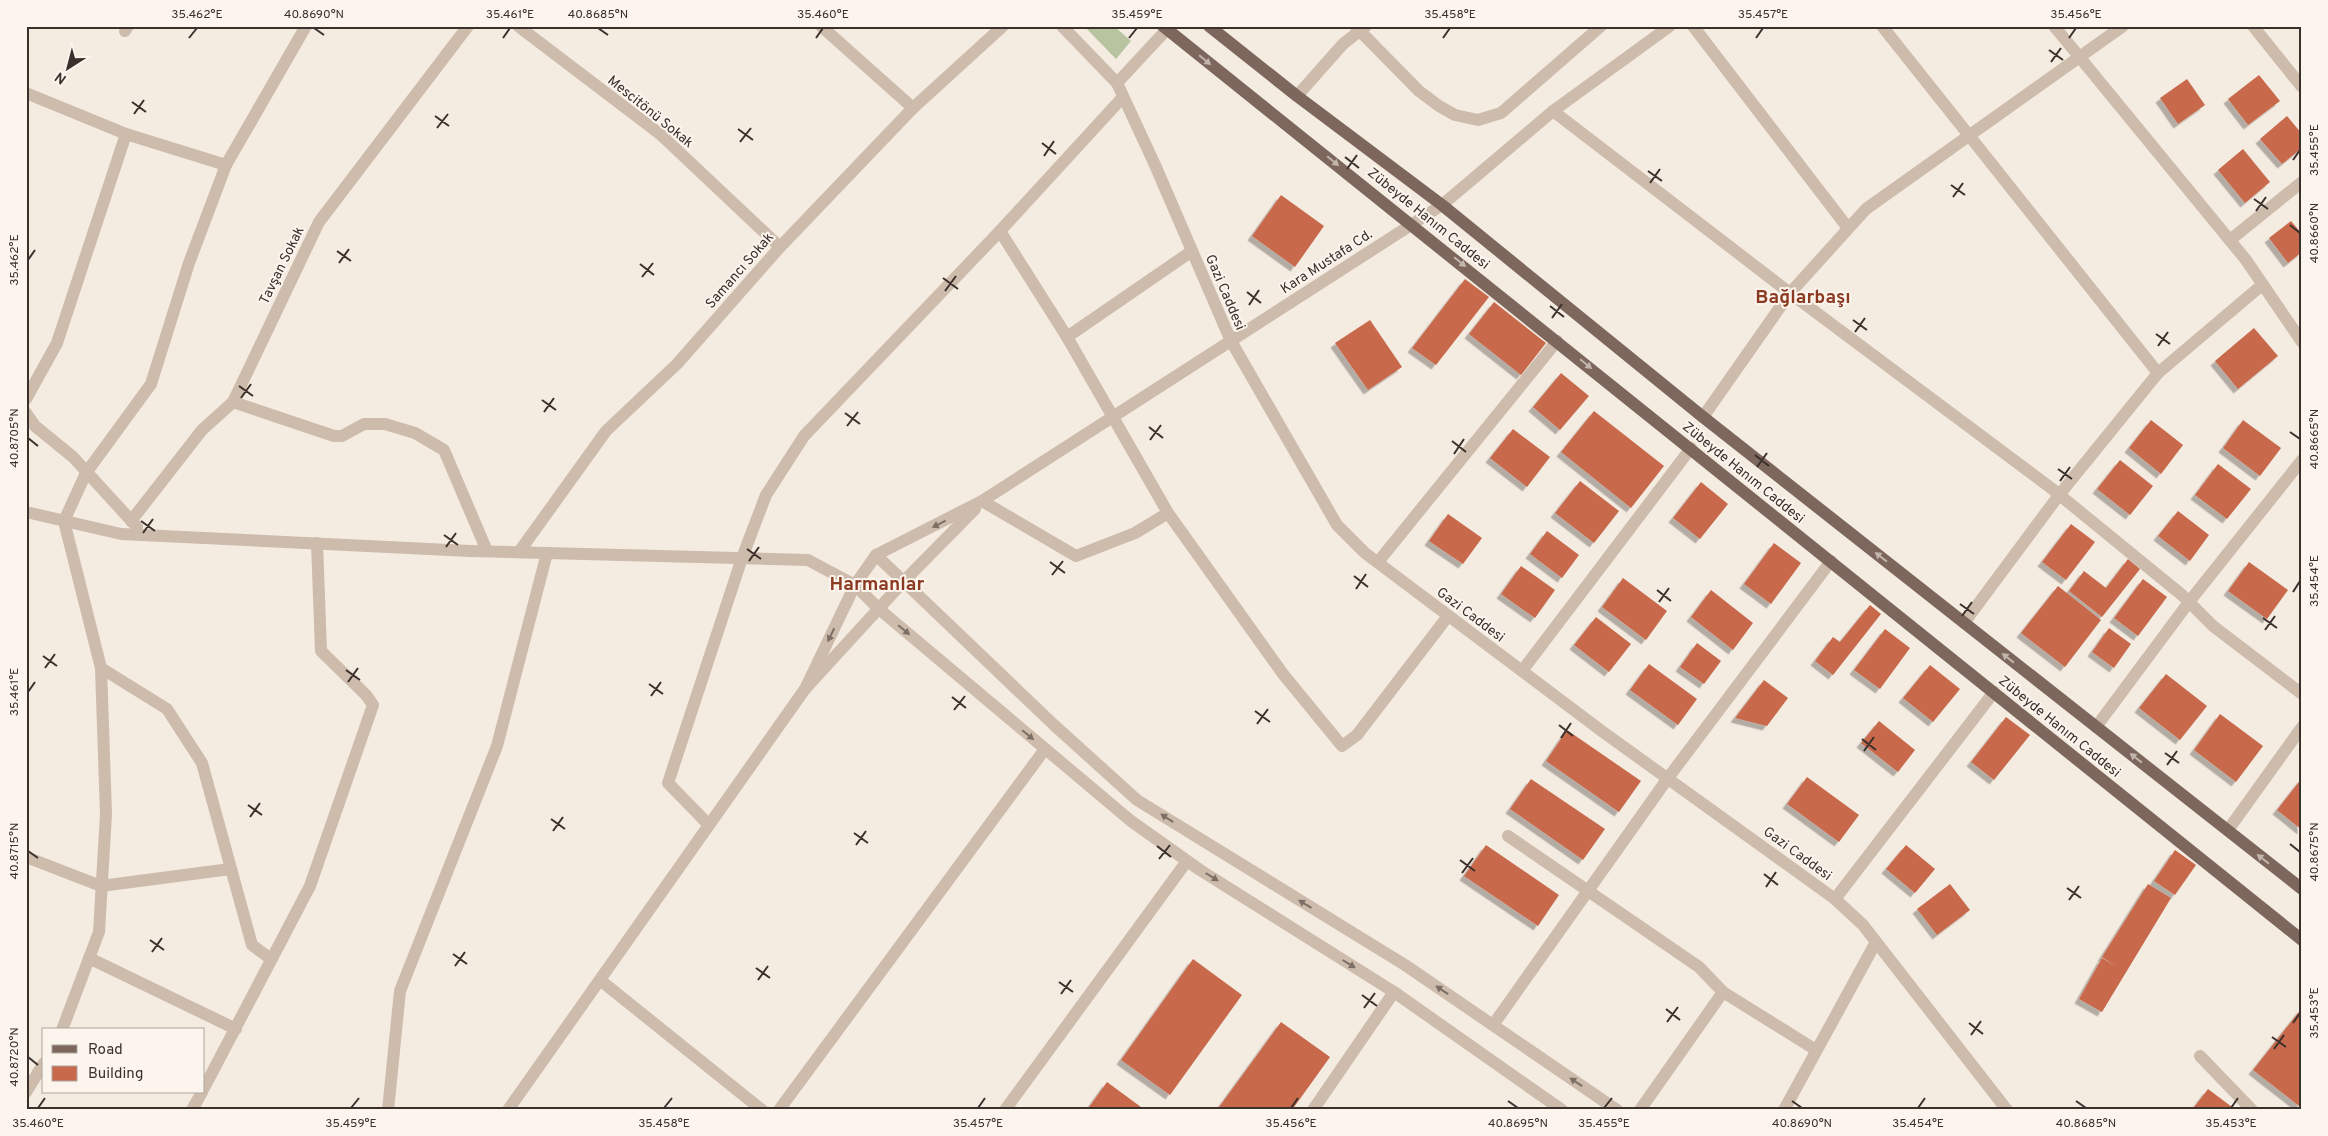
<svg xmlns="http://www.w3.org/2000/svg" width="2328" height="1136" font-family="Overpass,sans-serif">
<defs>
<filter id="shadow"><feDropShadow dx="-4.5" dy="4.5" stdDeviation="0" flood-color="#0004"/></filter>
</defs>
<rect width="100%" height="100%" fill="#f4ebe1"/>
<path fill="#b8c4a0" d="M1084,26H1114L1131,41L1116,59Z"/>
<g fill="#c8694b" filter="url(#shadow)">
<path d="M2259,75L2280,101L2248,125L2228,99Z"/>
<path d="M2187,79L2205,105L2178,124L2160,98Z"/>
<path d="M2287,116L2302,134V148L2282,164L2260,139Z"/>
<path d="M2243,149L2270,182L2245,203L2218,170Z"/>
<path d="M1281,195L1324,226L1295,267L1252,236Z"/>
<path d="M2291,221L2302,234V252L2288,263L2269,238Z"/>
<path d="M1465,279L1489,297L1436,365L1412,348Z"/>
<path d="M1494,302L1546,343L1521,375L1469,334Z"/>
<path d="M1370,320L1402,367L1368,390L1335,343Z"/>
<path d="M2254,328L2278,356L2238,389L2215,361Z"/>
<path d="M1561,373L1589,396L1560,430L1533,407Z"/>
<path d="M1594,411L1664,466L1631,508L1561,452Z"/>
<path d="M2151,420L2183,445L2161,474L2129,448Z"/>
<path d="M2243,420L2281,448L2260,476L2223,448Z"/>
<path d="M1513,429L1550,457L1527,487L1490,458Z"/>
<path d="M2120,460L2153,486L2130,515L2097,489Z"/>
<path d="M2218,464L2251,489L2227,519L2195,495Z"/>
<path d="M1580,481L1619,511L1594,543L1555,513Z"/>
<path d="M1701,482L1728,504L1700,539L1673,518Z"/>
<path d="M2178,511L2209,535L2190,561L2158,536Z"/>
<path d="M1448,514L1482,538L1463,564L1429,541Z"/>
<path d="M2071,524L2095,542L2066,580L2042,562Z"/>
<path d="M1547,531L1579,555L1562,578L1530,554Z"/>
<path d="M1774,543L1801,563L1771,604L1744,584Z"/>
<path d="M2128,559L2140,569L2102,617L2069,591L2084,571L2106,588Z"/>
<path d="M2249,562L2288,590L2267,619L2228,591Z"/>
<path d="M1521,566L1555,590L1535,618L1501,594Z"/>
<path d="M1623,578L1667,611L1646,640L1602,607Z"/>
<path d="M2143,579L2167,597L2138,636L2114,618Z"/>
<path d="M2058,586L2101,620L2065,667L2021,633Z"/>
<path d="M1711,590L1753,623L1733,650L1691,617Z"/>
<path d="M1870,605L1881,614L1833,675L1815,661L1833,637L1840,642Z"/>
<path d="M1596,617L1631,644L1609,672L1574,645Z"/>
<path d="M2109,628L2131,644L2114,668L2092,652Z"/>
<path d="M1885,629L1910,648L1880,689L1854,670Z"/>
<path d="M1697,643L1721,661L1704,684L1680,667Z"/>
<path d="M1649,664L1697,699L1678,725L1630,690Z"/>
<path d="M1930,665L1960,689L1933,722L1903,698Z"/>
<path d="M2166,674L2207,706L2180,740L2139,708Z"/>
<path d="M1764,680L1788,698L1767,726L1735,718Z"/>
<path d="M2220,714L2263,746L2236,782L2194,750Z"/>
<path d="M2006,717L2030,735L1994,780L1971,762Z"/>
<path d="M1879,721L1915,750L1898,772L1861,743Z"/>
<path d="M1567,730L1641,781L1619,812L1546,761Z"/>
<path d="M1807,777L1859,815L1839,842L1787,804Z"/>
<path d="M2302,778V830L2277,810Z"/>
<path d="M1531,779L1605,829L1583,860L1510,809Z"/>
<path d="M1486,845L1559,895L1538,926L1464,876Z"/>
<path d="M1906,845L1935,869L1915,893L1886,869Z"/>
<path d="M2175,850L2196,865L2175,895L2154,881Z"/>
<path d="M1950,884L1970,910L1937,935L1917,909Z"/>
<path d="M2148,884L2171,898L2102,1012L2079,999L2102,958L2117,967L2102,957Z"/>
<path d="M1193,959L1242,995L1170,1095L1121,1060Z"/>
<path d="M2302,1008V1103L2299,1106L2253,1070Z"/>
<path d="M1281,1022L1330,1057L1292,1110H1217Z"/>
<path d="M1107,1082L1145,1110H1087Z"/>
<path d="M2208,1089L2236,1110H2192Z"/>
</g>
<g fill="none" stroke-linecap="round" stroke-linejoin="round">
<g stroke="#cdbbac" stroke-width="12">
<path d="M518,26L660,134L780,247"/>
<path d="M821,26L913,108"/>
<path d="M1062,26L1117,83L1155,165L1231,341L1337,525L1365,553L1603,732L1835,899L1863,925L2007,1110"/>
<path d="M1355,26L1419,91L1439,106L1455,115L1478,120L1501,113L1601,26"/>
<path d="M1693,26L1848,228"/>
<path d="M1882,26L2158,373"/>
<path d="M2054,26L2246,260L2302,342"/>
<path d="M2253,26L2302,87"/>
<path d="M125,31L128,26"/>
<path d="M1117,83L1170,26"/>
<path d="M26,93L126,134L226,165"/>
<path d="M1297,96L1343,44L1366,26"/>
<path d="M1553,111L1790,293L2051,488L2182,595L2213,626L2302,694"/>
<path d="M1000,231L1067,337L1168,513L1283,674L1342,746L1357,735L1448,616"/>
<path d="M2230,240L2302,182"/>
<path d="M1067,337L1192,251"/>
<path d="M26,399L57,343L126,134"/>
<path d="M233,402L334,436H342L364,424H385L415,433L444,450L487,551"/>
<path d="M26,413L35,426L73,457L137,527"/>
<path d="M1703,417L1790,293L1866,209L2123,26"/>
<path d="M982,501L1076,556L1135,533L1168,513"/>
<path d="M26,512L121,534L470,551L808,560L855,585L879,609L1131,821L1200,870L1394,992L1562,1110"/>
<path d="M131,521L202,430L233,402L319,222L468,26"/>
<path d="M519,552L606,431L677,364L780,247L913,108L1003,26"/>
<path d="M876,555L1054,725L1137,800L1405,965L1617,1110"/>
<path d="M1378,562L1557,341"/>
<path d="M1964,623L2059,495L2158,373L2262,285"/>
<path d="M101,668L167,709L202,763L252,945L271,959"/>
<path d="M1522,671L1691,448"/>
<path d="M805,689L855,585L876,555L982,501L1442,205L1553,111L1670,26"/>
<path d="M2096,727L2189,602L2302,460"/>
<path d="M709,825L668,783L742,558L766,495L804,436L1000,231L1123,97"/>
<path d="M2228,830L2302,727"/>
<path d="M1508,836L1699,967L1723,992L1816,1050"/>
<path d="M26,857L101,886L230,869"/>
<path d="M1835,899L1994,692"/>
<path d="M89,958L236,1029"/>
<path d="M600,980L762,1110"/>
<path d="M1493,1025L1668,778L1831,561"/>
<path d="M62,1030L99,932L106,814L101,668L64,521L86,473L151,384L189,263L226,165L306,26"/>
<path d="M2200,1056L2252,1110"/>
<path d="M204,1088L310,886L373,705L366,695L321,651L317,543"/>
<path d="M26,1092L44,1063"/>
<path d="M192,1110L202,1092"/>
<path d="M388,1110L400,991L497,746L547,553"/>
<path d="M508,1110L805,689L904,581L975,509"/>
<path d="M779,1110L1045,749"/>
<path d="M1005,1110L1187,861"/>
<path d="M1313,1110L1394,992"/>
<path d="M1640,1110L1723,992"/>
<path d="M1784,1110L1876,942"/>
</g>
<g stroke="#7d675c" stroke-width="12">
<path d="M1163,26L2302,940"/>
<path d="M1209,26L1297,96L1442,205L1703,417L2302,889"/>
</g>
</g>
<defs><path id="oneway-solid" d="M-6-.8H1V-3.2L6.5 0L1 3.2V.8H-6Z" transform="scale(1.25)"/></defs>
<g fill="#c2b5ac">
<use href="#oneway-solid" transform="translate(1205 60) rotate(39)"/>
<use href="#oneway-solid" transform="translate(1333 161) rotate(39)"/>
<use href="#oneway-solid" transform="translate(1460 262) rotate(39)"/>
<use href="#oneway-solid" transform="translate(1586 364) rotate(39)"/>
<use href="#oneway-solid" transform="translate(1881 557) rotate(-142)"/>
<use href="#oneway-solid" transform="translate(2008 658) rotate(-142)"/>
<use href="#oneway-solid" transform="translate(2136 758) rotate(-142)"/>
<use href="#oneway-solid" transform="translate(2263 859) rotate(-142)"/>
</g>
<g fill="#7d6f65">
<use href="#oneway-solid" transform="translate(939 524) rotate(153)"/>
<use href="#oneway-solid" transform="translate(904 630) rotate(40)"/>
<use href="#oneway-solid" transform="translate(831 635) rotate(116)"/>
<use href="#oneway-solid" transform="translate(1028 735) rotate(40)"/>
<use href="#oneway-solid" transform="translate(1167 818) rotate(-147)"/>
<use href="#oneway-solid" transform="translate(1212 877) rotate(32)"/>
<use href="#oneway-solid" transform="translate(1305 904) rotate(-149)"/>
<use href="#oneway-solid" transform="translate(1349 964) rotate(32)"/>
<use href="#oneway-solid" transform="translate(1442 990) rotate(-146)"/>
<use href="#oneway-solid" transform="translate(1576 1082) rotate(-146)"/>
</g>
<path fill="none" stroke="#3b302b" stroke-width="2" d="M314,28L324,35M598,28L608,35M189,38L197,28M503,38L510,28M816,38L823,28M1129,38L1137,28M1443,38L1450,28M1756,38L1763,28M2069,38L2076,28M2049,50L2063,60M2051,62L2061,48M132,102L146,112M134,114L144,100M435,116L449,126M437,128L448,114M738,129L753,140M740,142L751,128M1042,143L1056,154M1044,156L1054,141M1345,157L1359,168M2293,160L2300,150M1347,169L1357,155M1648,171L1662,181M1650,183L1660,169M1951,185L1965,195M1953,197L1963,183M2254,199L2268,209M2256,211L2266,197M2290,225L2300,233M337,251L351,261M28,260L35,250M339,263L349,249M640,264L654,275M642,277L653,263M943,278L958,289M945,291L956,276M1247,292L1261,303M1249,305L1259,290M1550,306L1564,317M1552,318L1562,304M1853,320L1867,330M1855,332L1865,318M2156,334L2170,344M2158,346L2168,332M239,386L253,396M241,398L251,384M542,400L556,410M544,412L554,398M845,413L860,424M847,426L858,412M1149,427L1163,438M2290,432L2300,439M28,438L38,446M1150,440L1161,425M1452,441L1466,452M1454,454L1464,439M1755,455L1769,466M1757,467L1767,453M2058,469L2072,479M2060,481L2070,467M141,521L155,531M143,533L153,519M444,535L458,545M446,547L456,533M747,549L761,559M749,561L759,547M1050,562L1065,573M1052,575L1063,561M1354,576L1368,587M1356,589L1366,574M1657,590L1671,601M2293,592L2300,581M1659,602L1669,588M1960,604L1974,614M1962,616L1972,602M2263,618L2277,628M2265,630L2275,616M43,656L57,666M45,668L55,654M346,670L360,680M348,682L358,668M649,684L663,694M28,692L35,682M651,696L661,682M952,697L966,708M954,710L965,696M1255,711L1270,722M1257,724L1268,709M1559,725L1573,736M1561,738L1571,723M1862,739L1876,750M1864,751L1874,737M2165,753L2179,763M2167,765L2177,751M248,805L262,815M250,817L260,803M551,819L565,829M553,831L563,817M854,833L868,843M2290,844L2300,852M856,845L866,831M1157,846L1171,857M28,851L38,858M1159,859L1170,845M1460,860L1475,871M1462,873L1473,858M1764,874L1778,885M1766,887L1776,872M2067,888L2081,898M2069,900L2079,886M150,940L164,950M152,952L162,938M453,954L467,964M455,966L465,952M756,968L770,978M758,980L768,966M1059,982L1073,992M1061,994L1071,980M1362,995L1377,1006M1364,1008L1375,993M1666,1009L1680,1020M1667,1022L1678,1007M1969,1023L1983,1034M2293,1023L2300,1013M1971,1035L1981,1021M2272,1037L2286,1047M2274,1049L2284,1035M28,1057L38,1065M1508,1101L1518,1108M1792,1101L1802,1108M2076,1101L2086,1108M38,1108L45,1098M351,1108L359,1098M664,1108L672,1098M978,1108L985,1098M1291,1108L1298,1098M1604,1108L1612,1098M1918,1108L1925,1098M2231,1108L2238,1098"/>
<g text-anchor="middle" stroke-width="4" stroke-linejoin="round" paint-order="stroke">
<g font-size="14" fill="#3b302b" stroke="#fbf5ee">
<text transform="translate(651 111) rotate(39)" y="5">Mescitönü Sokak</text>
<text transform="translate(1429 218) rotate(39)" y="5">Zübeyde Hanım Caddesi</text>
<text transform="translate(1326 261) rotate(-33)" y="5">Kara Mustafa Cd.</text>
<text transform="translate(281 265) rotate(-64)" y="5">Tavşan Sokak</text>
<text transform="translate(739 270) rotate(-49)" y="5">Samancı Sokak</text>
<text transform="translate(1226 292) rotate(67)" y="5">Gazi Caddesi</text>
<text transform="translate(1744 472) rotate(39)" y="5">Zübeyde Hanım Caddesi</text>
<text transform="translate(1471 614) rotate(37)" y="5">Gazi Caddesi</text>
<text transform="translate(2060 726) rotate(39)" y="5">Zübeyde Hanım Caddesi</text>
<text transform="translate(1798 853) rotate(36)" y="5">Gazi Caddesi</text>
</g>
<g font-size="19" font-weight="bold" fill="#8c3b22" stroke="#fbf5ee">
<text x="1803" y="303">Bağlarbaşı</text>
<text x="877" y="590">Harmanlar</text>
</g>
</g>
<rect width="2328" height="1136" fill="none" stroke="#fbf5ee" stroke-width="55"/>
<rect x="42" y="1028" width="162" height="65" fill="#fbf5ee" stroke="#aea6a0"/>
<rect x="52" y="1045" width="25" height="8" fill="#7d675c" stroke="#aea6a0"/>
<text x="88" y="1054" font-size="15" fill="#3b302b">Road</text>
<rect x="52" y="1066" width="25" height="15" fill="#c8694b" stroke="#aea6a0"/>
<text x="88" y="1078" font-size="15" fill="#3b302b">Building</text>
<g transform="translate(68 68) rotate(216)" stroke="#fbf5ee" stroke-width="4" paint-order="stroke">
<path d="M0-4L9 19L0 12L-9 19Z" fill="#3b302b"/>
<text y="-8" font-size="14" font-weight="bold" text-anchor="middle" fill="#3b302b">N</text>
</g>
<rect x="28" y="28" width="2272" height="1080" fill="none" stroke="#3b302b" stroke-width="2"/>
<g font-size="12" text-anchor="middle" fill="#3b302b">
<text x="197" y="18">35.462°E</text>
<text x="314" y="18">40.8690°N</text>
<text x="510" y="18">35.461°E</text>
<text x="598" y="18">40.8685°N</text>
<text x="823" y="18">35.460°E</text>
<text x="1137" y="18">35.459°E</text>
<text x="1450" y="18">35.458°E</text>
<text x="1763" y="18">35.457°E</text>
<text x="2076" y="18">35.456°E</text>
<text transform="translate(2314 150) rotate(-90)" y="4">35.455°E</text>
<text transform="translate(2314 233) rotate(-90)" y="4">40.8660°N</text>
<text transform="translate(14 260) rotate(-90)" y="4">35.462°E</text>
<text transform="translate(14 438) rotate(-90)" y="4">40.8705°N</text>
<text transform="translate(2314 439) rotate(-90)" y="4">40.8665°N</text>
<text transform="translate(2314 581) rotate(-90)" y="4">35.454°E</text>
<text transform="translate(14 692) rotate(-90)" y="4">35.461°E</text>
<text transform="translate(14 851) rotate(-90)" y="4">40.8715°N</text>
<text transform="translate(2314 852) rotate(-90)" y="4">40.8675°N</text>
<text transform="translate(2314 1013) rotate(-90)" y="4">35.453°E</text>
<text transform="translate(14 1057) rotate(-90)" y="4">40.8720°N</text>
<text x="38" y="1127">35.460°E</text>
<text x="351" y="1127">35.459°E</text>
<text x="664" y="1127">35.458°E</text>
<text x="978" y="1127">35.457°E</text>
<text x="1291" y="1127">35.456°E</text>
<text x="1518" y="1127">40.8695°N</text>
<text x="1604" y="1127">35.455°E</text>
<text x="1802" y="1127">40.8690°N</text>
<text x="1918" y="1127">35.454°E</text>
<text x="2086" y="1127">40.8685°N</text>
<text x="2231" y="1127">35.453°E</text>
</g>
</svg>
